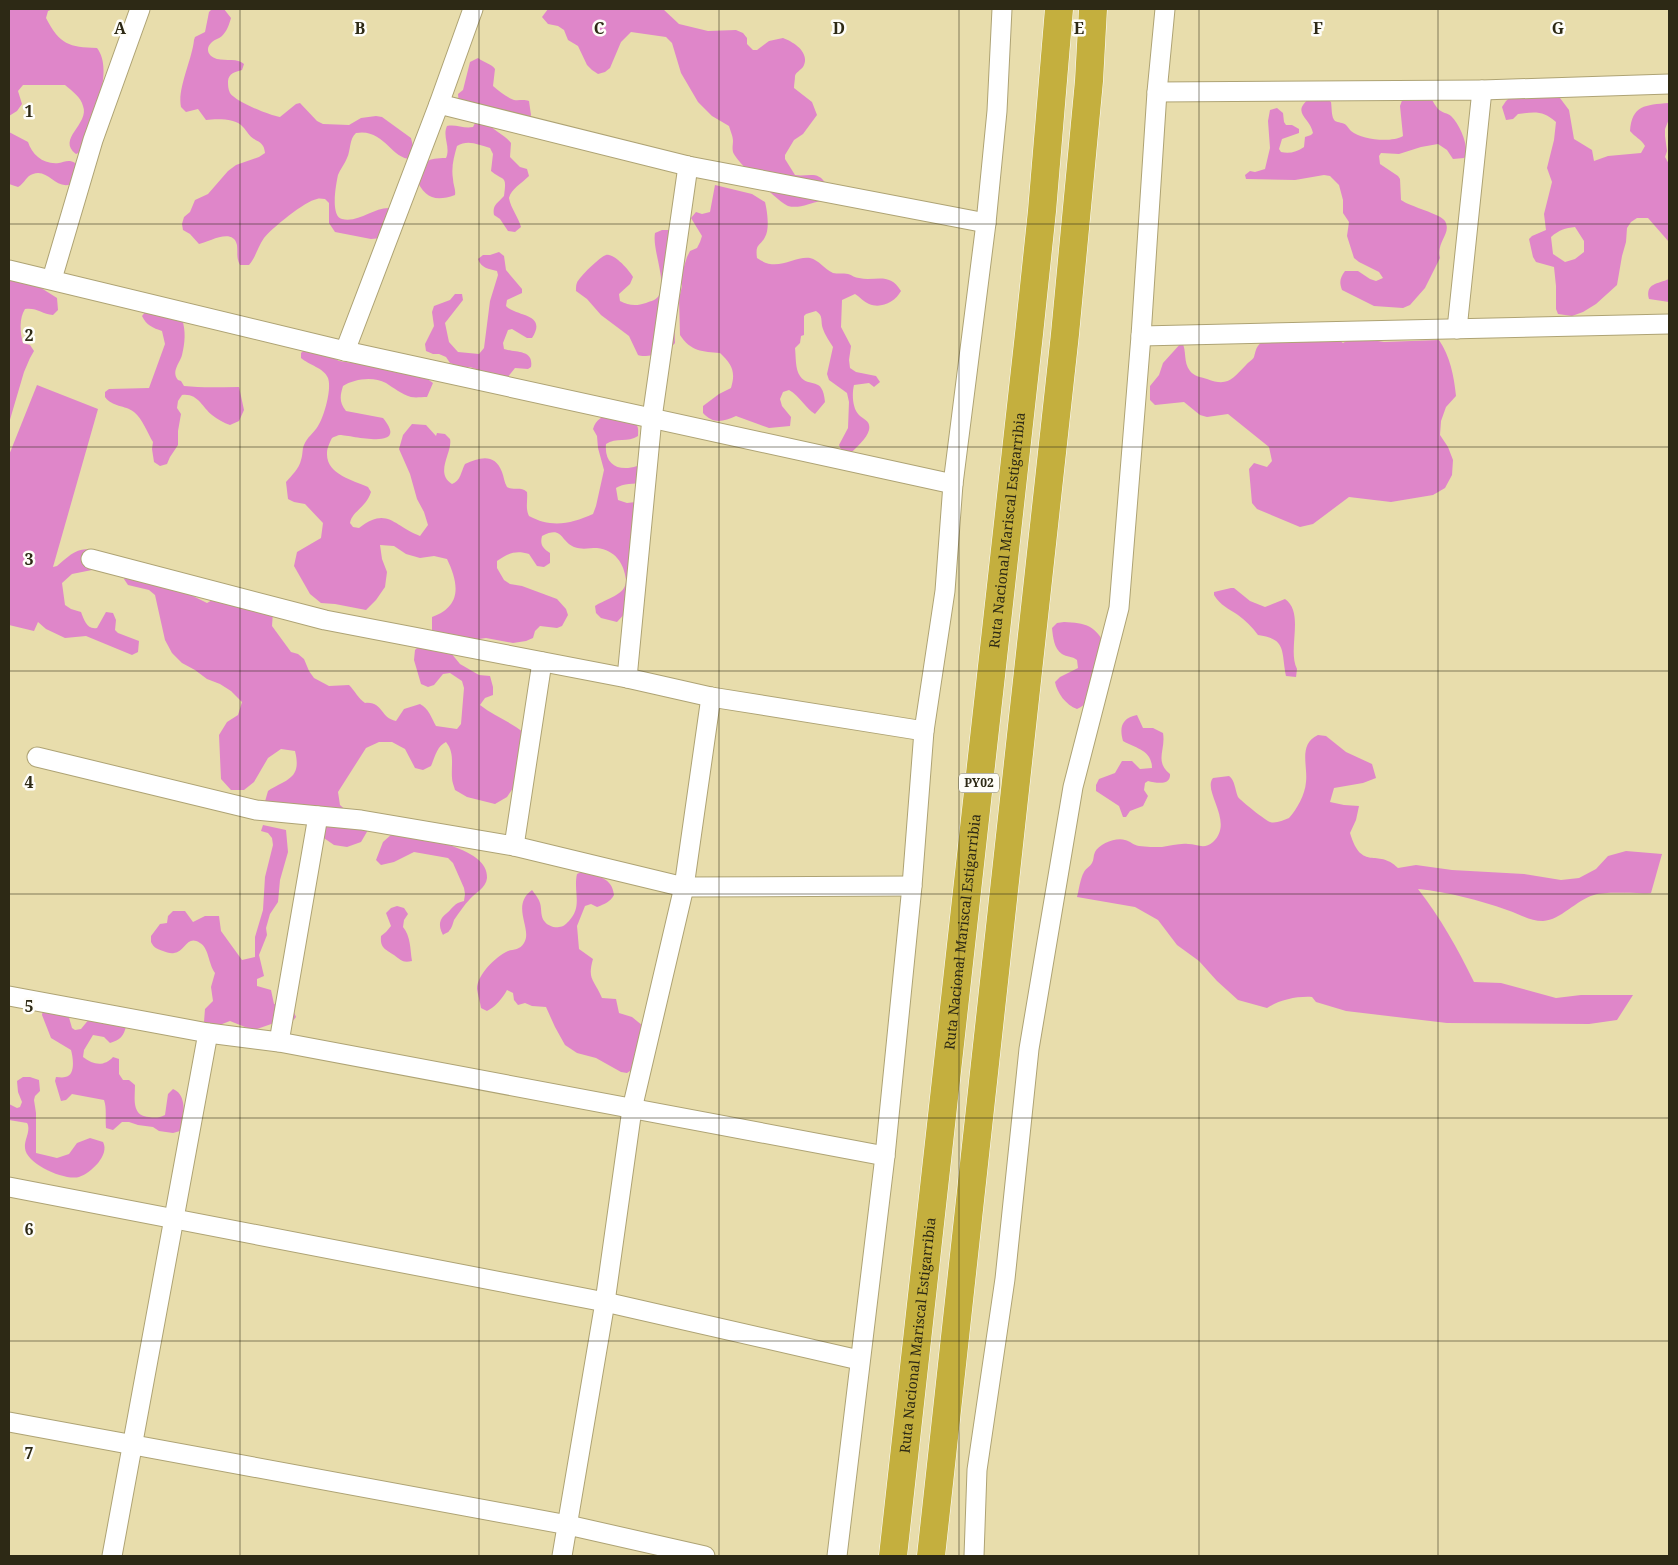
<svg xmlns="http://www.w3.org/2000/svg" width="1678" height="1565" font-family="'Noto Serif',serif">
<rect width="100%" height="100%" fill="#e8ddac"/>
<g fill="#df86c9" fill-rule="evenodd">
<path d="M9,9H53L48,11L46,18C60,45 69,47 97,48C115,71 91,125 83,151L76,154C56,139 90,124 83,106C81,97 72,91 65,85H23L18,91L22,104L17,111L9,116Z"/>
<path d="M212,9H224L231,18C229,25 227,31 222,36C219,39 215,39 212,42C204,49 209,57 217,59C226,61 238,58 244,64L242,70C235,72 229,73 228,81C228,85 228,89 230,93C236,102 269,115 280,117L296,104L300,103L317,121L323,124L349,125L361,118L376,116L382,117L411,138L415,154L411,159C391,159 384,128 356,133C349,139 351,150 347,158C345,164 340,169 338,175C336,184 330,216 342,219C359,223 374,207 390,208L382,238L371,239L335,232L329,223V203L325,199C322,199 320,198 317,199C305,201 272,228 264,238C258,246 256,257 249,265H240C236,258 238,253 237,245C233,227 209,242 199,244L190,234L183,230L182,224L184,217L190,212L195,200L208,194L228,171L236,165L259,157L265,153C264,144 261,143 254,139C249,136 247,131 243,127C235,118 217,119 206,120L198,109L186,112L181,107C177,89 192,60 194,40L195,37L205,32L209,12Z"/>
<path d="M548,9H663L679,24L708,31L736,30L743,33L747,38V44L753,50H757L769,41L783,38C794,42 811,53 803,67C801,70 796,72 795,76C795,80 794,84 794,88L812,102L817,115L803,134L794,140L785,155V159L795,175C808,177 818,170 826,184L821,201C810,203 799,209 788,206C779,203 735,160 733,152C732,148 733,144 733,141C733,136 730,130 729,126L712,116L698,102L681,73L672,43L666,37L631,32L621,42L610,68L605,72L598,74L592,70L587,65L578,46L568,40L564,30L558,26L548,24L542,17Z"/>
<path d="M478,58C483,62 492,64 495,69L493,86C499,91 506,97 514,100C519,101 523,99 529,101L531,115L528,122L459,105L458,94L463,90L470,62Z"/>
<path d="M1522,87L1548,89L1560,98L1569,110L1574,139L1592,150L1594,161L1608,156L1641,153L1645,146C1641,139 1635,137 1630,131C1632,105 1645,105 1669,103V119L1665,129V136L1667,151L1665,157L1669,164V242L1648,218H1637L1631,222L1627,228L1626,242L1622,256L1617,285L1596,304L1583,312L1572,316L1558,314L1556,309V286L1554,267L1536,262L1533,257L1529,239L1532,236L1546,230L1544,214L1552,182L1547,168L1554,140L1556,122C1543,110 1534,112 1518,114L1513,119L1506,120L1502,107L1506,101ZM1575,227L1584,241V252L1575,259L1565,262L1553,254L1551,237C1559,230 1565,228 1575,227Z"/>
<path d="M1426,89C1430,95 1433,103 1438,109C1442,113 1448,113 1451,116C1460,125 1468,144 1466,156L1464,158L1453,159L1447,150L1438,144L1421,147L1399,154L1381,153L1379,156L1380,164L1398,176L1400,179L1401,200C1411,207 1441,214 1445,221C1452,234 1436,241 1440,258L1425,288L1410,305L1403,308L1374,306L1342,290C1339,282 1340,278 1345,271H1358L1370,279L1376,281L1383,278L1379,272L1359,262L1354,258L1347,236L1349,222L1343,213V200L1339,185L1330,176L1324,175L1295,180L1246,179L1245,175L1250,171L1255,172L1265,169L1270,148L1268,121L1270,110L1277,108L1283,113L1284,122L1286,125H1292L1299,129V133L1282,139L1279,149L1281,152C1289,154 1297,152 1304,147L1305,137L1311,135L1313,133C1310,117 1291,113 1309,99H1327L1331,102C1332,108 1331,117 1335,121C1338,123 1343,122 1346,125C1348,127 1349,129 1351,131C1362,140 1391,143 1403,136L1400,106L1404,95Z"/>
<path d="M476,121L489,124C495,132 505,135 511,143L510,157L520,167L527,169L529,176C522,183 511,189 509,198C511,209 518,216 521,227L515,232L508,231L500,219L494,215C492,205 498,203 504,196C507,174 504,182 491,171L493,154L490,148C479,145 468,139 457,146C454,157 451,167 453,179C453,185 456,189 455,195C435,202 424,198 416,178C422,161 428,158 446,158C451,147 442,137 447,126C456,124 464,129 473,127Z"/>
<path d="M9,132L28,142C32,155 44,165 59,163C64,162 69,159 75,163C75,164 79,169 79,170L76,182C56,194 50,168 33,174C26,176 25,183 18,187L9,184Z"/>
<path d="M715,185L752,194L765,202C767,210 770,229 765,237C760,247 755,243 757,258C777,273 793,256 810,258C819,260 824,269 833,273C837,274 843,273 848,274C852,275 855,278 859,278C875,282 889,271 901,291C895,302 881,309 869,304C864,302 860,297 855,294L842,300L841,327L851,346L849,360L850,368L856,372L876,376L880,382L874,387L869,383L854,385C852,393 852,408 859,415C864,420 871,421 869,430C867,439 855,448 849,455L842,452L839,445L848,428L849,402L847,393L829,380L827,374L833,347C830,342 825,335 823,329C820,321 824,316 816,311L806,314L804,316V335L801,336L800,343L795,348C796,357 795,369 800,376C809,389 823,375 825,402L815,414C805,408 800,396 789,390L783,392L780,399L782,406L791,417L790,426L769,428L736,416C723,422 713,424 703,413V406L719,394L731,388C736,372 732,364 720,353C703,352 690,351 680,335L679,299L682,286L680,279L687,257L690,251L697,248L700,242L702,236L691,218L696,212L702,214L710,212Z"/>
<path d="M662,230H669L672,243L675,343C669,351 647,359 638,355L629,336L601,315L587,299L576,291C576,289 576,284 577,283C578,278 601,256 606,255C614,253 629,270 633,277L630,284L619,294L620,301C629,306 637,306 646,303C651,301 657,300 659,295C667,280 652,250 655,233Z"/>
<path d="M499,252L504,256L506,270L522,289V293L507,300L506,306C516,317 548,313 532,338H527L512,329L508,330L503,343L504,349C515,353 534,349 531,367L528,369L515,368L507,378L480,373L476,369L470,367L463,368L450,363L446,357L439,354H433L426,351L425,344L434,326L432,312L434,306L450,300L455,294H462L463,300L445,323L449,342L458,352L479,354L484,348L490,301L498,275L497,271C489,269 481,268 478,259L483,255H490Z"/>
<path d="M1669,279V302L1649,299C1645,283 1658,284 1669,279Z"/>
<path d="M9,280L38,286L57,298L58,310L53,315C42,314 36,307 25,309C19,318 20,333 23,343L30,345L34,351L30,358L24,372L9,423Z"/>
<path d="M146,311L182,319C186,331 185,343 182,355C180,363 171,371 178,380L181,381L184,386C202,388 220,387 239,387L244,410L239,421L230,425C224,423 217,419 212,415C202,407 198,393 182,395L178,401L177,408L181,414L178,431V445L170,457L167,464L160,466L154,462L152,449L153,442C148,434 142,418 134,412C125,405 112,407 105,397V392L109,389L149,388L165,344L162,331C153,328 146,325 142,316Z"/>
<path d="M1354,337L1384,342L1439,340C1450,356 1454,376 1456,396L1446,407L1441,421L1440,435L1448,447L1453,460L1452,475L1445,488L1433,495L1391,502L1349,497L1313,524L1300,527L1257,509L1252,503L1249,469L1254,463L1267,467L1272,461L1269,447L1228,414L1207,417L1200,415L1184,402L1155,405L1150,400V386L1159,375L1163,363L1182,342C1187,351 1183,362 1190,371C1194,376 1200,377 1207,379C1228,387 1232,379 1246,365C1248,362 1253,360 1254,357C1256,350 1256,346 1263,341L1336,338L1343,343Z"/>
<path d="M305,349L326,354L339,361L381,367L394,372L422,375L433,383L427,397C421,397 416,398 411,397C401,394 394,388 386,383C373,376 354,379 343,386C340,396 339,402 346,411L383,418C411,452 351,435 340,435C338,435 334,437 332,438C330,442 327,448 327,453C326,474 353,480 368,487L371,492C366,508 352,511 350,523L353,527L359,528C388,506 393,526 420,536L428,525L424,512L417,499L410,474L399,449L403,435L412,424L426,425L436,436L437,433L445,434L450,439C453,452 434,473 452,484C461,481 461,471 465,464C480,457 495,453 502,472C504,477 504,482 507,487C514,491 521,486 527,492C528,500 525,508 529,516C551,528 571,524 593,514L596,506L604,470L598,448L597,436L593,429C598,413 612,414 625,419C629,420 633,421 636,424C639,428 638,431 638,436C628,443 616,437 606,444C604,465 619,472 637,466L642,459L657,462C660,493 632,478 616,488L618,500L627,503L645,501L629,609L617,622L601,618L596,613L595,606C605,599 627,595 626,580C624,563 615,550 597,548C589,548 582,550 574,547C560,541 563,525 542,536C540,544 542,548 550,553V563L544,567L537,566L529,554C516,550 508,553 497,561V568L504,580L510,584L522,586L557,599L566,609L568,615L562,626L557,628L540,626L535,631L533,638L526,641L513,643L486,638L472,640L432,631V617C462,606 459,584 447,559L434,556L420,558L406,554L394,546L380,545L382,559L387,572L385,587L376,600L366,610L335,604L321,603L310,594L294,566L297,552L321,538L323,523L305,504L294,502L288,499L286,482C292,475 299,469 301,460C303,455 302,449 304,445C307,437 314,433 318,426C324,417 332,389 328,378C324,368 309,365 301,358V353Z"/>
<path d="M37,385L98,409L53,567L57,566C70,555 81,543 98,553V566L92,570L72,574L62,583L65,605L71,609L81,612C84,620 87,630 97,628L106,612L113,613L116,620L115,630L118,633L139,641L138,652L132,655L86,636L65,638L46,629L38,622L34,631L9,625V455Z"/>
<path d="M128,572L191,590L193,596L207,603L214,599L273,612L272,626L291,652L298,654L304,659L309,671L314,678L329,686L349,685C355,691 358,698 365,703C383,701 380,718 396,721L404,709L420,704C429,709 431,717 436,726L457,729L461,724L464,688L462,681L450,673L443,674L434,685L428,687L421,684L414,660L415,650L419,646L451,653L460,664L479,675L490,676L493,687V695L485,698L480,705C494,716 511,722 524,733L515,785L507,797L495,804L467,797L455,790C454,786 452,782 452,778C451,765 455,753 446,742C437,746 435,757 431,766L423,770L415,768L405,749L392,742H379L366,748L338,792L340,805L368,830L361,842L347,847L334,845L321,836L311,826L264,805L268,791C287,779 302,779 295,751L281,749L268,758L254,782L244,790H231L221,779L219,735L227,722L238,715L242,702L231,691L220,684L207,679L195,670L182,663L172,653L165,640L155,595L149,590L128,585L124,579Z"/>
<path d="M1231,588H1234L1250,601L1265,607L1285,599C1305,613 1287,649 1297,669L1296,677L1286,676C1281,651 1287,639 1258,635C1252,627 1246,621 1238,615C1229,609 1220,605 1214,595V592Z"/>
<path d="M1064,622C1086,623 1094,625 1105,644C1100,663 1097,702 1077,709C1066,705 1057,693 1055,682L1060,677L1078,668L1077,660C1072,656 1067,657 1062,654C1054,649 1053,637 1052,628L1057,623Z"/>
<path d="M1137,715L1143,728H1153L1163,733C1166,750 1154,761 1170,774C1171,786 1156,783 1148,781L1145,783L1144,790L1148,796L1143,806L1130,811L1126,817H1123L1119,806L1096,791V785L1099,779L1115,773L1122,761H1132L1140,769L1152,768C1152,750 1135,748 1123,741C1119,727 1122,718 1137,715Z"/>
<path d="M1318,735L1326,736L1346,752L1372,764L1376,778L1363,783L1334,788L1330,802L1344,805L1359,806L1356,820L1350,833C1362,873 1377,847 1398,868L1416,865L1452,870L1524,874L1561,880L1579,878L1596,869L1608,856L1626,851L1662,854L1651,893C1637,894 1606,891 1594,895C1576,900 1561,920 1543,921C1529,921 1520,914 1507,910C1479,900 1448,892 1418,889C1440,917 1458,949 1474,982L1501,983L1556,998L1581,995H1633L1617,1020L1589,1024L1447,1023L1346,1011L1316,1002L1312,997C1297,996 1279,1000 1267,1008L1238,1000L1217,981L1199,961L1177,945L1158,920L1135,907L1077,897C1079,890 1080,879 1084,872C1086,868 1090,867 1092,863C1094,860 1093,856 1095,852C1099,844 1116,837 1125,840C1130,841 1133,845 1139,846C1146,847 1155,847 1162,847C1170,846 1180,843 1188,844C1197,844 1204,850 1213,842C1235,822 1202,791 1213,778L1229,776C1235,780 1235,790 1238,797C1240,800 1266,821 1270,822C1276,824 1283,820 1289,818C1297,809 1305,795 1306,782C1308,766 1298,744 1318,735Z"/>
<path d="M263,825L286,830L288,852L280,880L278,902L270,914L266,928L267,935L259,955L264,976L257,979V986L271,990L274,1004C286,1005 292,1005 296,1017L291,1023L277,1022L257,1029H250L230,1021L217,1026L204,1022L205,1009L213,1001L211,987L215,973C208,963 209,948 200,943C187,934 185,952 174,953C171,954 166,952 163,951C157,949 154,948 151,942V936L160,924L167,923L168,916L173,911H185L193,922L205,916H219L221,931L242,960L255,957V937L263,910L265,877L273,845L272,838L268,833L261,831Z"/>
<path d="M393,833C415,837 489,846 487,878C486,888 476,892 470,899C464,905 459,913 454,920C453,923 452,928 449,931C449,932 444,934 443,935C438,925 439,919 447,913C453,908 454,903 464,901L465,894L464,888L453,863L448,858L414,852L394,862L381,865L376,860L383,842Z"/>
<path d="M583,871C598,877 612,877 614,895C610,902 605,904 597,907L591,904L585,906L577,926L579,949L593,959C587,980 594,979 602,998L616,999L619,1013L632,1017L643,1026L633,1069L627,1073L621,1072L596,1058L577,1053L565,1045L555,1027L546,1007L532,1006L525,1003L518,1005L514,1000L513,993L507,990C503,998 495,1007 487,1011L481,1008C480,1002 478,995 477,989C477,975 495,957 508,951C514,949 520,950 524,943C533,929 510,906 532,890C535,894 539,899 540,903C542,909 540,917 545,922C548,926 555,928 559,927C563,927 566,924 569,921C583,906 573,892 577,874Z"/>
<path d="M397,906L404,908L408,914L404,920L403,927C411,937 410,949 412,961C402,963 401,960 394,955C385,949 380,948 381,936L386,932L391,926L386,913L391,908Z"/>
<path d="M43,1009L68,1014L72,1028L75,1030L81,1029L90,1018L126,1026C124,1036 120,1040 110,1043L104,1037L93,1035L84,1050L83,1057C93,1065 104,1067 113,1057L119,1059V1074L123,1080H129L135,1085C135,1098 131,1116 149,1117C155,1118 159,1118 165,1115L168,1094L173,1089C188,1095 184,1118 180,1131L173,1133L159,1131L153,1127L138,1125L129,1122H122L113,1130L106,1128C105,1119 107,1108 104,1100L72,1094L66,1100L61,1101L55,1081L56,1077C59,1077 62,1078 65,1077C76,1076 73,1057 71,1050L51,1038L42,1015Z"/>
<path d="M23,1077H30L39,1080L40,1091L35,1096L34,1100L36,1113V1153L57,1158L69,1154L77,1143L90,1138L103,1142C110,1155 91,1173 79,1177C65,1181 26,1164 25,1148C24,1140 30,1133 28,1125L27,1123L9,1120V1104L17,1108L20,1107L22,1102L18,1092L17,1081Z"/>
</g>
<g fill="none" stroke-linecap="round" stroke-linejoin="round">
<defs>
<g id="minor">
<path d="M1482,90L1669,84"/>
<path d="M1157,92L1482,90L1457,329"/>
<path d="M439,104L688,166L986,223"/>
<path d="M9,270L345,351L953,484"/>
<path d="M52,279L93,140L140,9"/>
<path d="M1141,336L1669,324"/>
<path d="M345,351L439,104L473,9"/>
<path d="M91,559L325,620L627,678L711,697L924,731"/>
<path d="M627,678L652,418L688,166"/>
<path d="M37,757L256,810L361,820L514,846L684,887L912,886"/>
<path d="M514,846L542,662"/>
<path d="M9,996L208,1033L279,1042L885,1156"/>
<path d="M279,1042L318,816"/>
<path d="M9,1187L605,1302L859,1360"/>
<path d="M9,1422L568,1525L705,1556"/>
<path d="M112,1556L208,1033"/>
<path d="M562,1556L605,1302L632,1109L684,887L711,697"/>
<path d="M837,1556L885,1156L912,886L924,731L945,591L953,484L986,223L997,111L1002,9"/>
<path d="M974,1556L977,1470L1005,1279L1029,1049L1073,787L1119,608L1141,336L1157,92L1165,9"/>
</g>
<g id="trunk">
<path id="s1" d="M893,1556L1029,334L1042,211L1059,9"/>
<path d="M931,1556L1065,334L1089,81L1093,9"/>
</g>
</defs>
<use href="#minor" stroke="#aea374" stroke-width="21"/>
<use href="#trunk" stroke="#fff" stroke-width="29"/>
<use href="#minor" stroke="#fff" stroke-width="19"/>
<use href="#trunk" stroke="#c4af3e" stroke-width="28"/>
</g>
<path fill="none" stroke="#2d2915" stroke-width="1" stroke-opacity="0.55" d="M240,9V1556M479,9V1556M719,9V1556M959,9V1556M1199,9V1556M1438,9V1556M9,224H1669M9,447H1669M9,671H1669M9,894H1669M9,1118H1669M9,1341H1669"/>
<g text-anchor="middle" stroke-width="5" stroke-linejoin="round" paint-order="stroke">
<rect fill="#fefdf8" stroke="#6c6959" stroke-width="1" x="959" y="773.5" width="40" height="19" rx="4"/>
<g font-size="12" font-weight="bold" fill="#2d2915">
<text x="979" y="787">PY02</text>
</g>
<g font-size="14" fill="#2d2915" stroke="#fefdf8">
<text dy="5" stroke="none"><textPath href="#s1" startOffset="1032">Ruta Nacional Mariscal Estigarribia</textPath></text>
<text dy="5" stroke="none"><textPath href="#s1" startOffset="628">Ruta Nacional Mariscal Estigarribia</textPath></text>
<text dy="5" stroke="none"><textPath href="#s1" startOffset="222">Ruta Nacional Mariscal Estigarribia</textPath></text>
</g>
</g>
<g font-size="16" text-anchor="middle" font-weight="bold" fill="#2d2915" stroke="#fefdf8" stroke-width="5" stroke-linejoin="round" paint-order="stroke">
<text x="120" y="34">A</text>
<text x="360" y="34">B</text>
<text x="599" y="34">C</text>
<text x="839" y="34">D</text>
<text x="1079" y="34">E</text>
<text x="1318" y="34">F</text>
<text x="1558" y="34">G</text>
<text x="29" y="117">1</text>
<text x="29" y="341">2</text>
<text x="29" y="565">3</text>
<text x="29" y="788">4</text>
<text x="29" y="1012">5</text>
<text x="29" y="1235">6</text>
<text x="29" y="1459">7</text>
</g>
<rect width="1678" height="1565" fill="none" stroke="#2d2915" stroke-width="20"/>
</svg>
